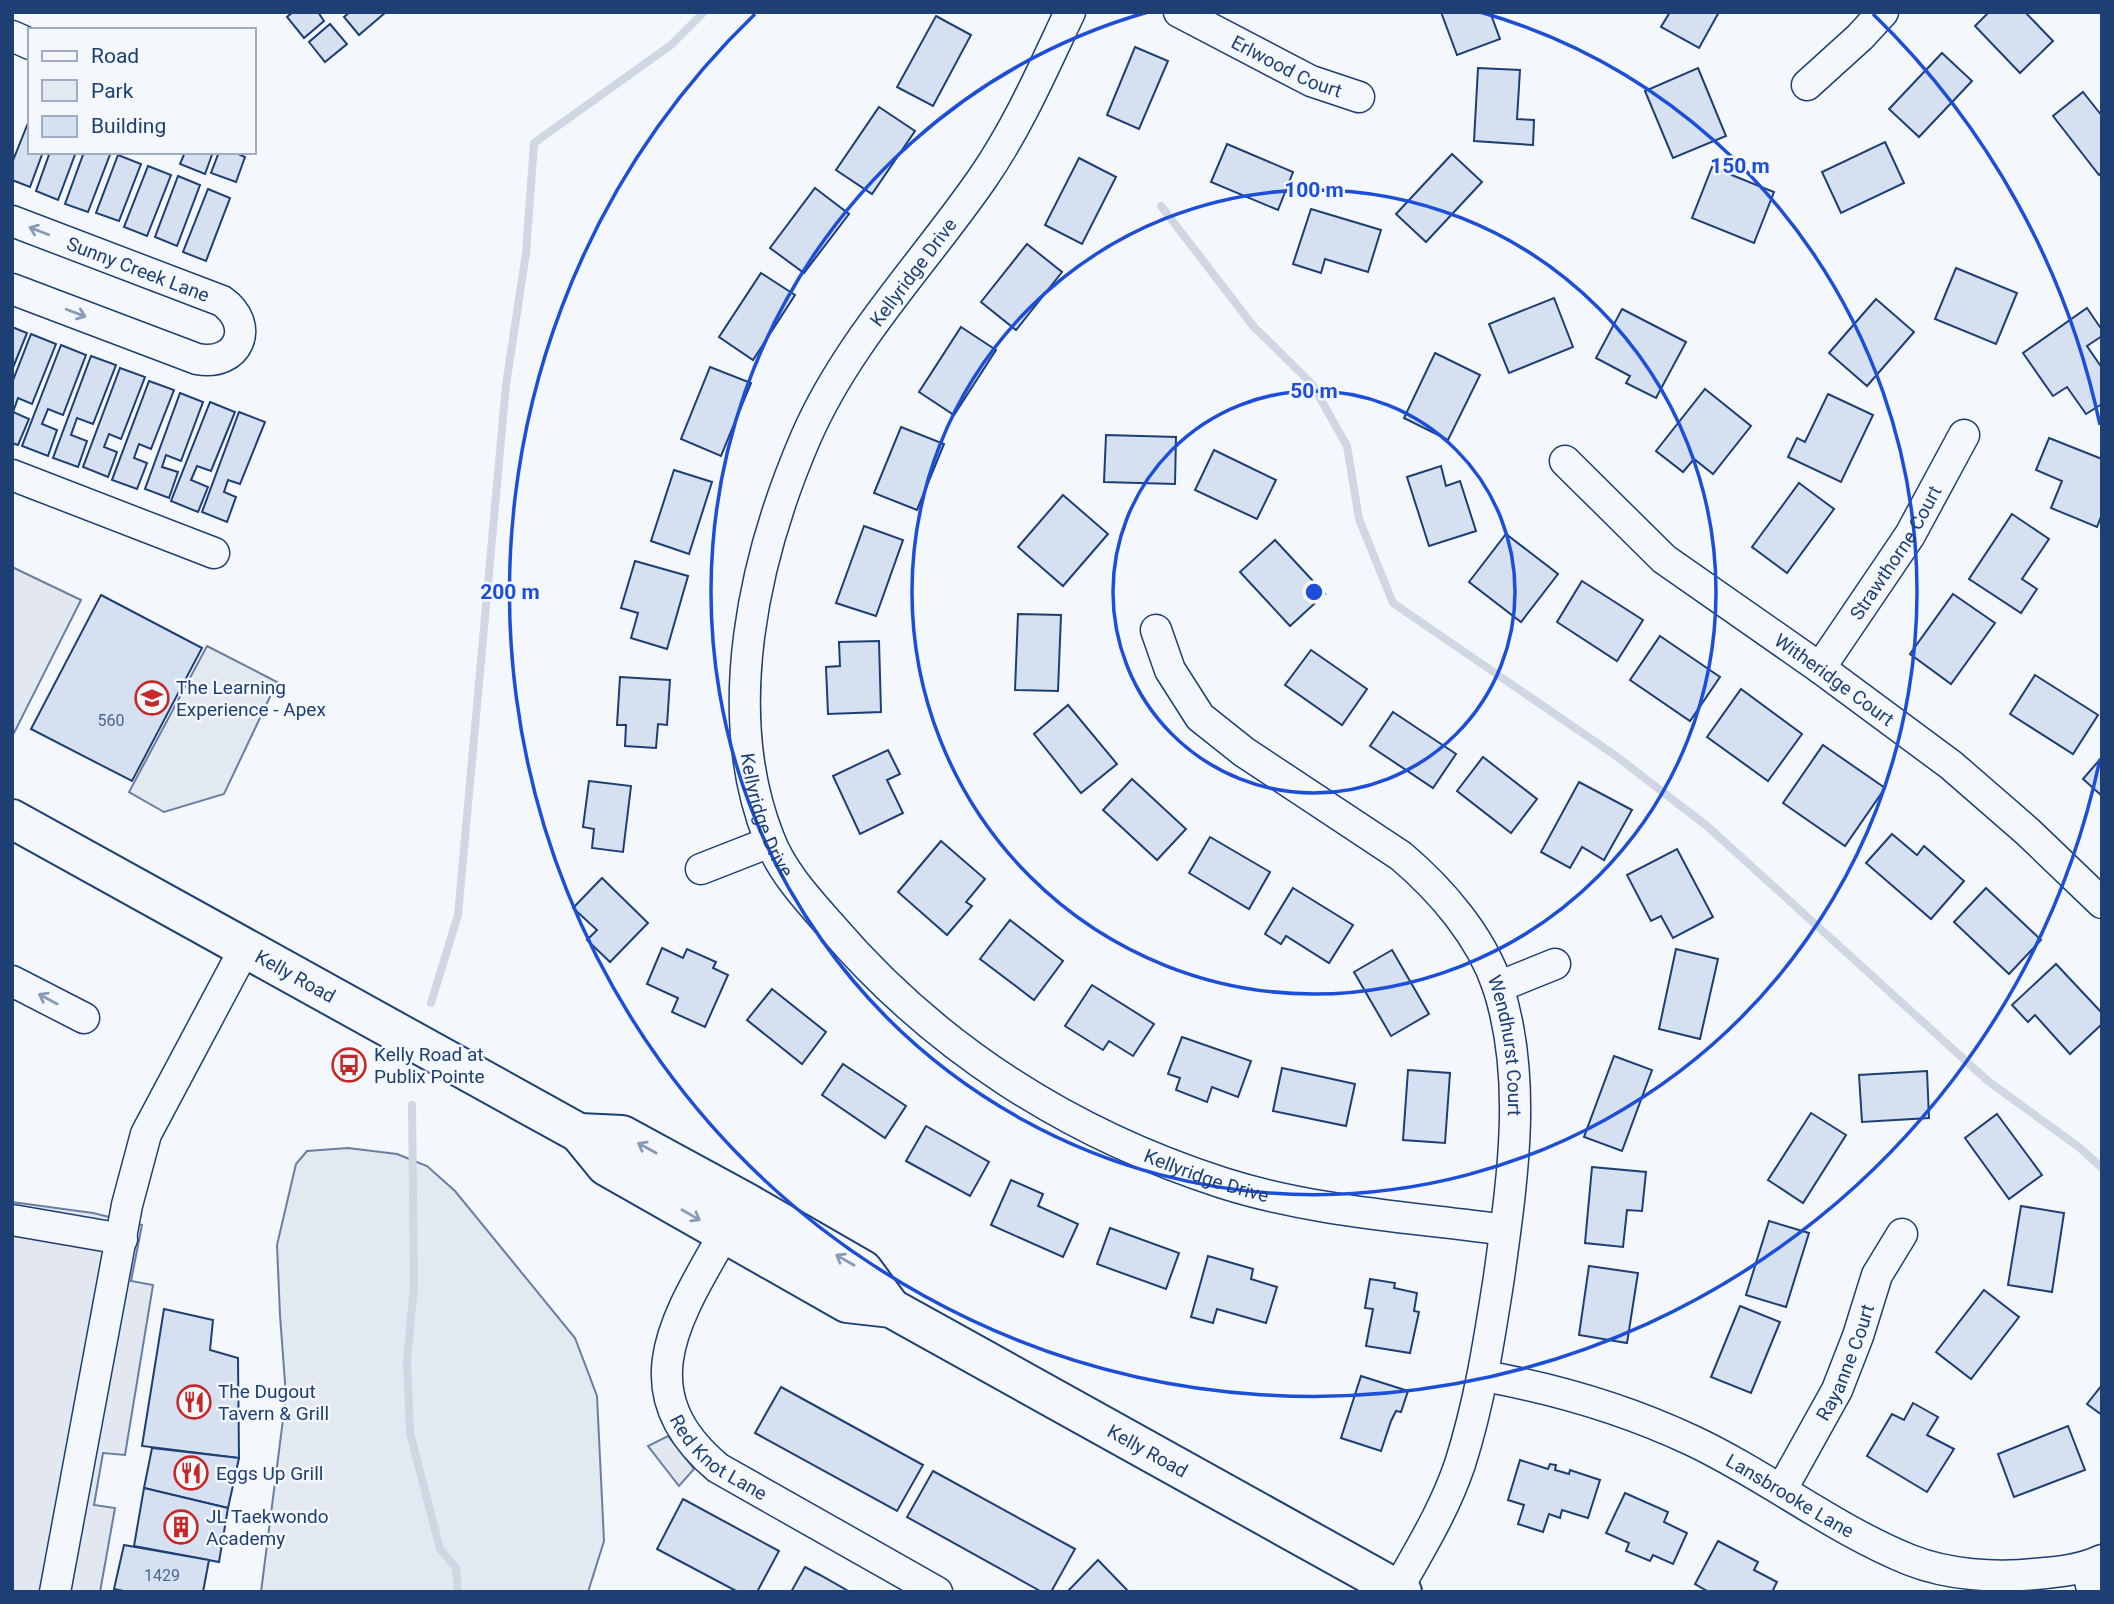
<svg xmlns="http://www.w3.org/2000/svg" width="2114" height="1604" font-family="Roboto,sans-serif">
<rect width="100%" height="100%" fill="#f4f7fb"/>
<g fill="#e3e9f0" stroke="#687fa3" stroke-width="2">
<path d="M207,646L277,682L224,794L164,812L129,792Z"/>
<path d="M348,1148L397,1154L427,1166L455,1191L575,1338L597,1396L604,1541L588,1592H261L286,1396L280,1315L277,1245L296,1164L307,1151Z"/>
</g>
<g fill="#e3e8f0" stroke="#687fa3" stroke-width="2">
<path d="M12,567L81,600L14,733L12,732Z"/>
<path d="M12,1202L93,1213L142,1225L131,1281L153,1285L125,1455L103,1453L94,1505L115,1508L100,1592H12Z"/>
<path d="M668,1436L694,1469L679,1486L648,1446Z"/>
</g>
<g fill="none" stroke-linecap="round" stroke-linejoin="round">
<g stroke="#cfd7e4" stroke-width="8">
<path d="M1161,206L1254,327L1312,384L1347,446L1359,519L1393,603L1616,756L1707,826L1988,1081L2080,1148L2102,1168"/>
<path d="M431,1003L458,915L506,385L526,253L534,143L671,45L704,12"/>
<path d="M412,1105L414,1286L407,1361L410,1433L440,1549L456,1568L458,1592"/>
</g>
</g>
<g fill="#d5e0f0" stroke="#1d3f73" stroke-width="2">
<path d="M293,12H318L324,21L304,38L287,17Z"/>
<path d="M350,12H386L359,35L344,17Z"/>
<path d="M1441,12H1490L1500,39L1457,55Z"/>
<path d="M1670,12H1719L1699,48L1661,27Z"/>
<path d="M1989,12H2025L2053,41L2020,73L1975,26Z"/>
<path d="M936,16L971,35L933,106L897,87Z"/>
<path d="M330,24L347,44L325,62L309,42Z"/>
<path d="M1135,47L1168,61L1139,129L1107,115Z"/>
<path d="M1942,53L1972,81L1919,137L1889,109Z"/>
<path d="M1478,68L1520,70L1517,119L1534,120L1533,145L1474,141Z"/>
<path d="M1698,68L1726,136L1673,158L1645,91Z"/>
<path d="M2083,92L2102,116V172L2099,175L2053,116Z"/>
<path d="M879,107L915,131L872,194L836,170Z"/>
<path d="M30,118V152H43L30,187L12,180V163Z"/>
<path d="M1885,142L1904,183L1841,213L1822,172Z"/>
<path d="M1227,144L1293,172L1278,210L1211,182Z"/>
<path d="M50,152H76L58,200L36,191Z"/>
<path d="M84,152H111L88,212L65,204Z"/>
<path d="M185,152H213L205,174L180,164Z"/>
<path d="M219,152H234L245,157L236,182L211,173Z"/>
<path d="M1452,154L1482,182L1426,242L1396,214Z"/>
<path d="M118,155L141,164L119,221L96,213Z"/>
<path d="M1079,158L1116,177L1082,244L1045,225Z"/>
<path d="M148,166L171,175L147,236L124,227Z"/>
<path d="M1712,167L1774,192L1754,243L1692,218Z"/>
<path d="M178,176L200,185L177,246L155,237Z"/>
<path d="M815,188L849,214L804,273L770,248Z"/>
<path d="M208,189L230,198L206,261L183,252Z"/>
<path d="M1311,209L1381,230L1368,272L1325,259L1321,273L1293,264Z"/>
<path d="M1027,244L1062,272L1016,330L981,302Z"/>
<path d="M1956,268L2017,293L1996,344L1935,319Z"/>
<path d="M761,273L795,295L753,360L719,337Z"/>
<path d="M1554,298L1573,347L1509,373L1489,324Z"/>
<path d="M1876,299L1914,332L1867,386L1829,353Z"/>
<path d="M2087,308L2102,330V336L2087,346L2102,368V404L2086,414L2067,387L2053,396L2023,353Z"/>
<path d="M1622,309L1686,342L1656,398L1626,383L1630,376L1596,358Z"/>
<path d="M12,327L27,333L12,370Z"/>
<path d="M961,327L996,350L954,415L919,392Z"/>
<path d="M31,334L56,344L32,404L18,398L13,412L29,419L18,445L12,443V383Z"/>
<path d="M61,345L86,355L63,415L48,409L42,424L57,430L48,456L22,446Z"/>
<path d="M1435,353L1480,375L1448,440L1404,418Z"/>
<path d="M91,356L116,365L93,424L77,418L71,435L87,441L78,467L53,458Z"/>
<path d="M710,367L751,383L721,456L681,439Z"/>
<path d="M120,368L145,377L121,439L109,434L104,447L117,452L108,477L83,467Z"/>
<path d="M149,381L174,390L151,449L139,444L134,458L147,463L137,489L112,480Z"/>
<path d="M1705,389L1751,426L1713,474L1694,459L1683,472L1656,451Z"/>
<path d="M180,393L203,402L181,461L166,455L162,467L178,472L169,498L145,489Z"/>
<path d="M1828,394L1873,415L1841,482L1788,457L1797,438L1805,442Z"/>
<path d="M210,402L235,412L211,471L197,466L191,480L208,487L198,512L171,501Z"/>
<path d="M239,412L265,422L240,484L228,480L224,492L236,497L227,522L202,512Z"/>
<path d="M901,427L944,444L917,510L874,493Z"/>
<path d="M1106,435L1176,437L1175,484L1104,482Z"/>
<path d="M2049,438L2102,459V514L2097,527L2051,508L2062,481L2036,470Z"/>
<path d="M1214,450L1276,480L1257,519L1195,490Z"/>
<path d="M1441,466L1446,486L1460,481L1476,531L1429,546L1407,477Z"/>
<path d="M674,470L712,482L689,554L651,541Z"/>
<path d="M1799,483L1834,509L1787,573L1752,547Z"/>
<path d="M1063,495L1108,534L1063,586L1018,547Z"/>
<path d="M2012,514L2049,539L2022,579L2037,589L2021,613L1969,579Z"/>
<path d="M864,526L903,540L876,616L836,603Z"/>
<path d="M1506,534L1558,574L1521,622L1469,582Z"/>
<path d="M1275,540L1325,594L1290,626L1240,572Z"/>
<path d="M635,561L688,576L667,649L631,638L638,613L621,608Z"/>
<path d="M1582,581L1643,620L1617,661L1557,622Z"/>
<path d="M1953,594L1995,623L1951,684L1910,654Z"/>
<path d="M101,595L202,648L132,781L31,729Z"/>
<path d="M1018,614L1061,615L1058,691L1015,690Z"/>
<path d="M1660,636L1720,677L1690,721L1630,680Z"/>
<path d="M879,641L881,712L828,714L826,667L840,666L839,642Z"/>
<path d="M1311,650L1367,689L1342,725L1285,685Z"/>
<path d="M2035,675L2098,715L2073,754L2010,714Z"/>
<path d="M620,677L670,680L667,725L658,724L656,748L625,746L626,725H617Z"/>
<path d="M1741,689L1802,734L1768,781L1707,737Z"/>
<path d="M1068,705L1117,764L1081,793L1034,734Z"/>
<path d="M1393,712L1456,754L1433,788L1370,746Z"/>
<path d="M1823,745L1885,788L1845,846L1783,803Z"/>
<path d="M888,750L900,774L887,780L903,813L860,834L833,776Z"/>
<path d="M1483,757L1537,799L1511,833L1457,791Z"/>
<path d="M2102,757V796L2083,779Z"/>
<path d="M1132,779L1186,829L1157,860L1103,810Z"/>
<path d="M589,781L631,786L623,852L592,848L594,829L583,827Z"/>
<path d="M1579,782L1632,810L1604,860L1582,847L1570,868L1541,852Z"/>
<path d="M1892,834L1917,855L1924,846L1964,881L1931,919L1866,863Z"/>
<path d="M1210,837L1270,872L1249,909L1189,873Z"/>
<path d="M941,841L985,879L966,902L972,906L947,935L898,892Z"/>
<path d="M1677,849L1713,917L1673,938L1661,916L1651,921L1627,875Z"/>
<path d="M602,878L648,923L610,962L587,940L597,930L573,908Z"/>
<path d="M1293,888L1353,925L1329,963L1286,936L1281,944L1265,934Z"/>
<path d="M1986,888L2041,940L2009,974L1954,922Z"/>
<path d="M1010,920L1063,961L1034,1000L980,959Z"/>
<path d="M662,948L683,958L687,949L716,962L713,968L728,975L705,1027L672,1012L678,998L647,984Z"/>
<path d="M1676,949L1718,959L1700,1039L1659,1029Z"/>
<path d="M1392,950L1429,1014L1391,1036L1354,972Z"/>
<path d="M2056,964L2102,1013V1024L2070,1054L2035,1015L2028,1022L2012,1005Z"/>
<path d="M1092,985L1154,1024L1133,1056L1109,1041L1103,1050L1065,1026Z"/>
<path d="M772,989L826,1032L802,1064L747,1020Z"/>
<path d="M1182,1037L1251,1061L1238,1097L1212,1087L1207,1102L1176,1090L1180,1078L1168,1074Z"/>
<path d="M1614,1056L1652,1070L1622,1151L1584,1137Z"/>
<path d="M843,1064L906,1106L885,1138L822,1095Z"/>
<path d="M1282,1068L1355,1084L1346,1126L1273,1111Z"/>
<path d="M1408,1070L1450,1073L1445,1143L1403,1140Z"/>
<path d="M1927,1071L1929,1118L1862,1122L1859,1075Z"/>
<path d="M1811,1113L1846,1135L1803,1203L1768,1180Z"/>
<path d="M1997,1114L2042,1175L2009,1199L1965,1138Z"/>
<path d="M926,1126L989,1162L970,1196L906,1161Z"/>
<path d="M1592,1167L1646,1172L1642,1211L1627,1210L1623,1247L1585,1243Z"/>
<path d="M1011,1180L1043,1194L1038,1206L1078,1224L1063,1257L991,1225Z"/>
<path d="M2021,1206L2064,1213L2052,1292L2008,1285Z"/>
<path d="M1769,1221L1809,1233L1786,1307L1746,1295Z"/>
<path d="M1110,1228L1179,1253L1166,1289L1097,1264Z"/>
<path d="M1208,1256L1253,1269L1251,1279L1277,1287L1266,1323L1217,1309L1213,1323L1191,1317Z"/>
<path d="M1589,1266L1638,1273L1627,1343L1579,1335Z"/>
<path d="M1370,1279L1395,1283L1394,1288L1417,1293L1414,1311L1419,1312L1410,1353L1366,1346L1373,1309L1365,1308Z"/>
<path d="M1984,1290L2019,1317L1971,1379L1936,1352Z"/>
<path d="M1740,1306L1780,1322L1751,1393L1711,1377Z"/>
<path d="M164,1309L213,1320L210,1350L238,1358L239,1458L142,1446Z"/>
<path d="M1361,1376L1408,1391L1401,1412L1396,1411L1391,1421L1381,1451L1341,1438Z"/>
<path d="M2102,1385V1415L2087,1404Z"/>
<path d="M781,1387L923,1465L897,1511L755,1433Z"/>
<path d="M1913,1403L1938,1417L1927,1435L1954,1449L1927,1492L1867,1456L1892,1414L1904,1420Z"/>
<path d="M2068,1426L2085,1470L2014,1497L1998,1454Z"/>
<path d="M152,1448L239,1458L228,1508L144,1488Z"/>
<path d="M1520,1460L1548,1469L1550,1464L1556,1465L1555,1470L1569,1474L1570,1470L1600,1480L1588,1518L1562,1510L1560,1518L1549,1514L1543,1532L1518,1524L1524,1505L1508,1500Z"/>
<path d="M933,1471L1075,1549L1051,1592H1042L907,1517Z"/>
<path d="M144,1488L228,1508L219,1562L134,1546Z"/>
<path d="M1625,1493L1668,1512L1664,1522L1687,1533L1673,1564L1653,1555L1650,1561L1626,1551L1629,1543L1606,1533Z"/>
<path d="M683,1499L779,1551L757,1592H738L657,1549Z"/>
<path d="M1718,1541L1758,1562L1754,1570L1777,1582L1772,1592H1709L1695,1584Z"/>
<path d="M124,1545L209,1560L203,1592H128L114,1589Z"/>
<path d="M1098,1560L1129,1592H1067Z"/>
<path d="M805,1567L820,1575L850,1592H791Z"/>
</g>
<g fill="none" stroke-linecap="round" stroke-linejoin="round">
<defs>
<g id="minor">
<path id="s1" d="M1070,12C1043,69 1018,127 982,179C923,264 848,341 806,437C754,557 719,712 769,838C781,871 808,900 831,926C935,1048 1070,1134 1223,1183C1314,1212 1411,1217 1505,1230"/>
<path id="s2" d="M1179,12L1311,81L1359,97"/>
<path d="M12,36L30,44"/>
<path d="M1807,85L1860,37L1883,12"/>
<path id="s3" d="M12,221L222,301C256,325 239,367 197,359L12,289"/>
<path id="s4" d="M1565,461L1664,559L1820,668L1951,765L2028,832L2102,903"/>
<path d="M12,475L214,553"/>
<path id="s5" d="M1156,630L1170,670L1200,717L1244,752L1401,856C1441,890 1481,936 1498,987C1528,1080 1512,1182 1499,1277C1489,1341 1480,1401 1460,1464C1444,1511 1420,1549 1396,1592"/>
<path id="s6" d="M1820,668L1910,535L1964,435"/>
<path d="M701,869L770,842"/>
<path d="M12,981L84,1018"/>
<path d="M1498,987L1555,964"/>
<path d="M12,1220L122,1239"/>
<path id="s7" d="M724,1234C677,1317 626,1391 718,1468L937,1592"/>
<path id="s8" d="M1484,1376C1556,1389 1625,1409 1691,1440C1766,1475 1833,1529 1910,1560C1948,1575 1995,1578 2035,1574C2058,1572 2081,1570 2102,1560"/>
<path id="s9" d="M1782,1489L1837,1390L1858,1336L1877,1275L1902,1234"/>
<path d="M2086,1567L2093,1592"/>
<path d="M55,1592L127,1205L146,1134L246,946"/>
</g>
<g id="major">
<path id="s10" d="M12,819L579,1133L606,1166L847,1303L891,1308L1402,1592"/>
<path d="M579,1133L622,1135L747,1203L863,1270L891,1308"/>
</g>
</defs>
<use href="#minor" stroke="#1d3f73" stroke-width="33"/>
<use href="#major" stroke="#1d3f73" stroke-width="42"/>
<use href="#minor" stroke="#f4f7fb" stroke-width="30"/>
<use href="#major" stroke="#f4f7fb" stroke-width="38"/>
</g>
<defs><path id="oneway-shaft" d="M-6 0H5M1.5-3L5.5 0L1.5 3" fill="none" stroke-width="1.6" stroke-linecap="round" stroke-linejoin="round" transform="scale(1.75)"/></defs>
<g stroke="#889bb7">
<use href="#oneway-shaft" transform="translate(39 231) rotate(-159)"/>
<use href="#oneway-shaft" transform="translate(76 313) rotate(21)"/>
<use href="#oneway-shaft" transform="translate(48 999) rotate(-152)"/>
<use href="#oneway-shaft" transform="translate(647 1148) rotate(-151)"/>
<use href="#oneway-shaft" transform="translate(691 1215) rotate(30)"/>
<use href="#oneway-shaft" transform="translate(845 1260) rotate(-150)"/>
</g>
<g fill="none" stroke="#1d4ed8" stroke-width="3.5">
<circle cx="1314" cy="592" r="201"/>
<circle cx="1314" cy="592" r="402"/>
<path d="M1480 12A603 603 0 1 1 1148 12"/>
<path d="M2100 759A804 804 0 1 1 755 14M1873 14A804 804 0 0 1 2100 425"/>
</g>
<defs>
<symbol id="school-ring" viewBox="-11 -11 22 22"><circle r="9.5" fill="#f4f7fb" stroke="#c62828" stroke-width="1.5"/><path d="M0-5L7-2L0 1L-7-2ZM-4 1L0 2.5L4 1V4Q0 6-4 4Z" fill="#c62828"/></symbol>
<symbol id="bus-ring" viewBox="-11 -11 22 22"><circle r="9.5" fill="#f4f7fb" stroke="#c62828" stroke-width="1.5"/><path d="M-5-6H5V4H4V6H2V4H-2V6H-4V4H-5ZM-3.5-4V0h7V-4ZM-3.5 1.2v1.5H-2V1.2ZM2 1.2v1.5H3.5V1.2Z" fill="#c62828"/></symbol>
<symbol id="restaurant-ring" viewBox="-11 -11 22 22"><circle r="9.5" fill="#f4f7fb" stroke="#c62828" stroke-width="1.5"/><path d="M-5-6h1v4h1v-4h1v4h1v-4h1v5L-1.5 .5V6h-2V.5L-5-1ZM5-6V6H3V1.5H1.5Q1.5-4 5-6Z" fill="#c62828"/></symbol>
<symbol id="building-ring" viewBox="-11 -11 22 22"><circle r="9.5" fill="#f4f7fb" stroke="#c62828" stroke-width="1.5"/><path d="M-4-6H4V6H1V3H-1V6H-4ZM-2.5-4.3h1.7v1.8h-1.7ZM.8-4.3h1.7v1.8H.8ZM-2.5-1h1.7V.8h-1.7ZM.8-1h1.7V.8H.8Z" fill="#c62828"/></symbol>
</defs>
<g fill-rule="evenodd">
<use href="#school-ring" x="133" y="679" width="38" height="38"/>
<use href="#bus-ring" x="330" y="1046" width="38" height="38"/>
<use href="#restaurant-ring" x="175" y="1383" width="38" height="38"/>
<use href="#restaurant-ring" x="172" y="1454" width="38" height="38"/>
<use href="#building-ring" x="162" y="1508" width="38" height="38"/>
</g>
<g text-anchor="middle" stroke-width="5" stroke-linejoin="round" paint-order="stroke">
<g font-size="16" fill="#4b6792">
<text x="111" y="726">560</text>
<text x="162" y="1581">1429</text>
</g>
<g font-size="19" fill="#1d3f73" stroke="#f4f7fb">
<text dy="7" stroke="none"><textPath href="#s2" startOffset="121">Erlwood Court</textPath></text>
<text dy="7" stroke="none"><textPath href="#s3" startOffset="135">Sunny Creek Lane</textPath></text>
<text transform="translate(913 272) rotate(-53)" y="7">Kellyridge Drive</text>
<text dy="7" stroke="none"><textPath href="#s6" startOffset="138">Strawthorne Court</textPath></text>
<text dy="7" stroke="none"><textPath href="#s4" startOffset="348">Witheridge Court</textPath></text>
<text dy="7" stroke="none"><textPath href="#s1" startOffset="892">Kellyridge Drive</textPath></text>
<text dy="7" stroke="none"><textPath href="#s10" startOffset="324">Kelly Road</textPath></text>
<text dy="7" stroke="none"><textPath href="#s5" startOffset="567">Wendhurst Court</textPath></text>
<text dy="7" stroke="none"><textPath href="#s1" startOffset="1480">Kellyridge Drive</textPath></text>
<text dy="7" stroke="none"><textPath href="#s9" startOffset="142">Rayanne Court</textPath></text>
<text dy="7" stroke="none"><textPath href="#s10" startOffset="1306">Kelly Road</textPath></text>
<text dy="7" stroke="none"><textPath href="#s7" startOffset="257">Red Knot Lane</textPath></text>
<text dy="7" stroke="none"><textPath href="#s8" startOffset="331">Lansbrooke Lane</textPath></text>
</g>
<g font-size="19" fill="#1d3f73" stroke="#f4f7fb" text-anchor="start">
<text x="176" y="694">The Learning<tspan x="176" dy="22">Experience - Apex</tspan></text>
<text x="374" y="1061">Kelly Road at<tspan x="374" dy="22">Publix Pointe</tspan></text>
<text x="218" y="1398">The Dugout<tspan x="218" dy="22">Tavern &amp; Grill</tspan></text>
<text x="216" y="1480">Eggs Up Grill</text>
<text x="206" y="1523">JL Taekwondo<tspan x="206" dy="22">Academy</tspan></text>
</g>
</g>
<circle cx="1314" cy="592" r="10" fill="#1d4ed8" stroke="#f4f7fb" stroke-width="3.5"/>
<g font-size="21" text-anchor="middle" font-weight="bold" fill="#1d4ed8" stroke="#f4f7fb" stroke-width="5" stroke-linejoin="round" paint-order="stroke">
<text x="1740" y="173">150 m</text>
<text x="1314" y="197">100 m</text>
<text x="1314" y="398">50 m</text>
<text x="510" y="599">200 m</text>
</g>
<rect width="2114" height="1604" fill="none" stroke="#1d3f73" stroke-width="28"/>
<rect x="28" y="28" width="228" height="126" fill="#f4f7fb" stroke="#9eadc5" stroke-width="2"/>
<rect x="42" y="51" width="35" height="10" fill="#f4f7fb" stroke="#9eadc5" stroke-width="2"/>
<text x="91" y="63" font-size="21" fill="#1d3f73">Road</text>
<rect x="42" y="80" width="35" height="21" fill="#e3e9f0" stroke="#9eadc5" stroke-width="2"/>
<text x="91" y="98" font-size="21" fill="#1d3f73">Park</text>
<rect x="42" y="116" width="35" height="21" fill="#d5e0f0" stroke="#9eadc5" stroke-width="2"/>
<text x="91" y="133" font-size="21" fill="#1d3f73">Building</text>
</svg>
